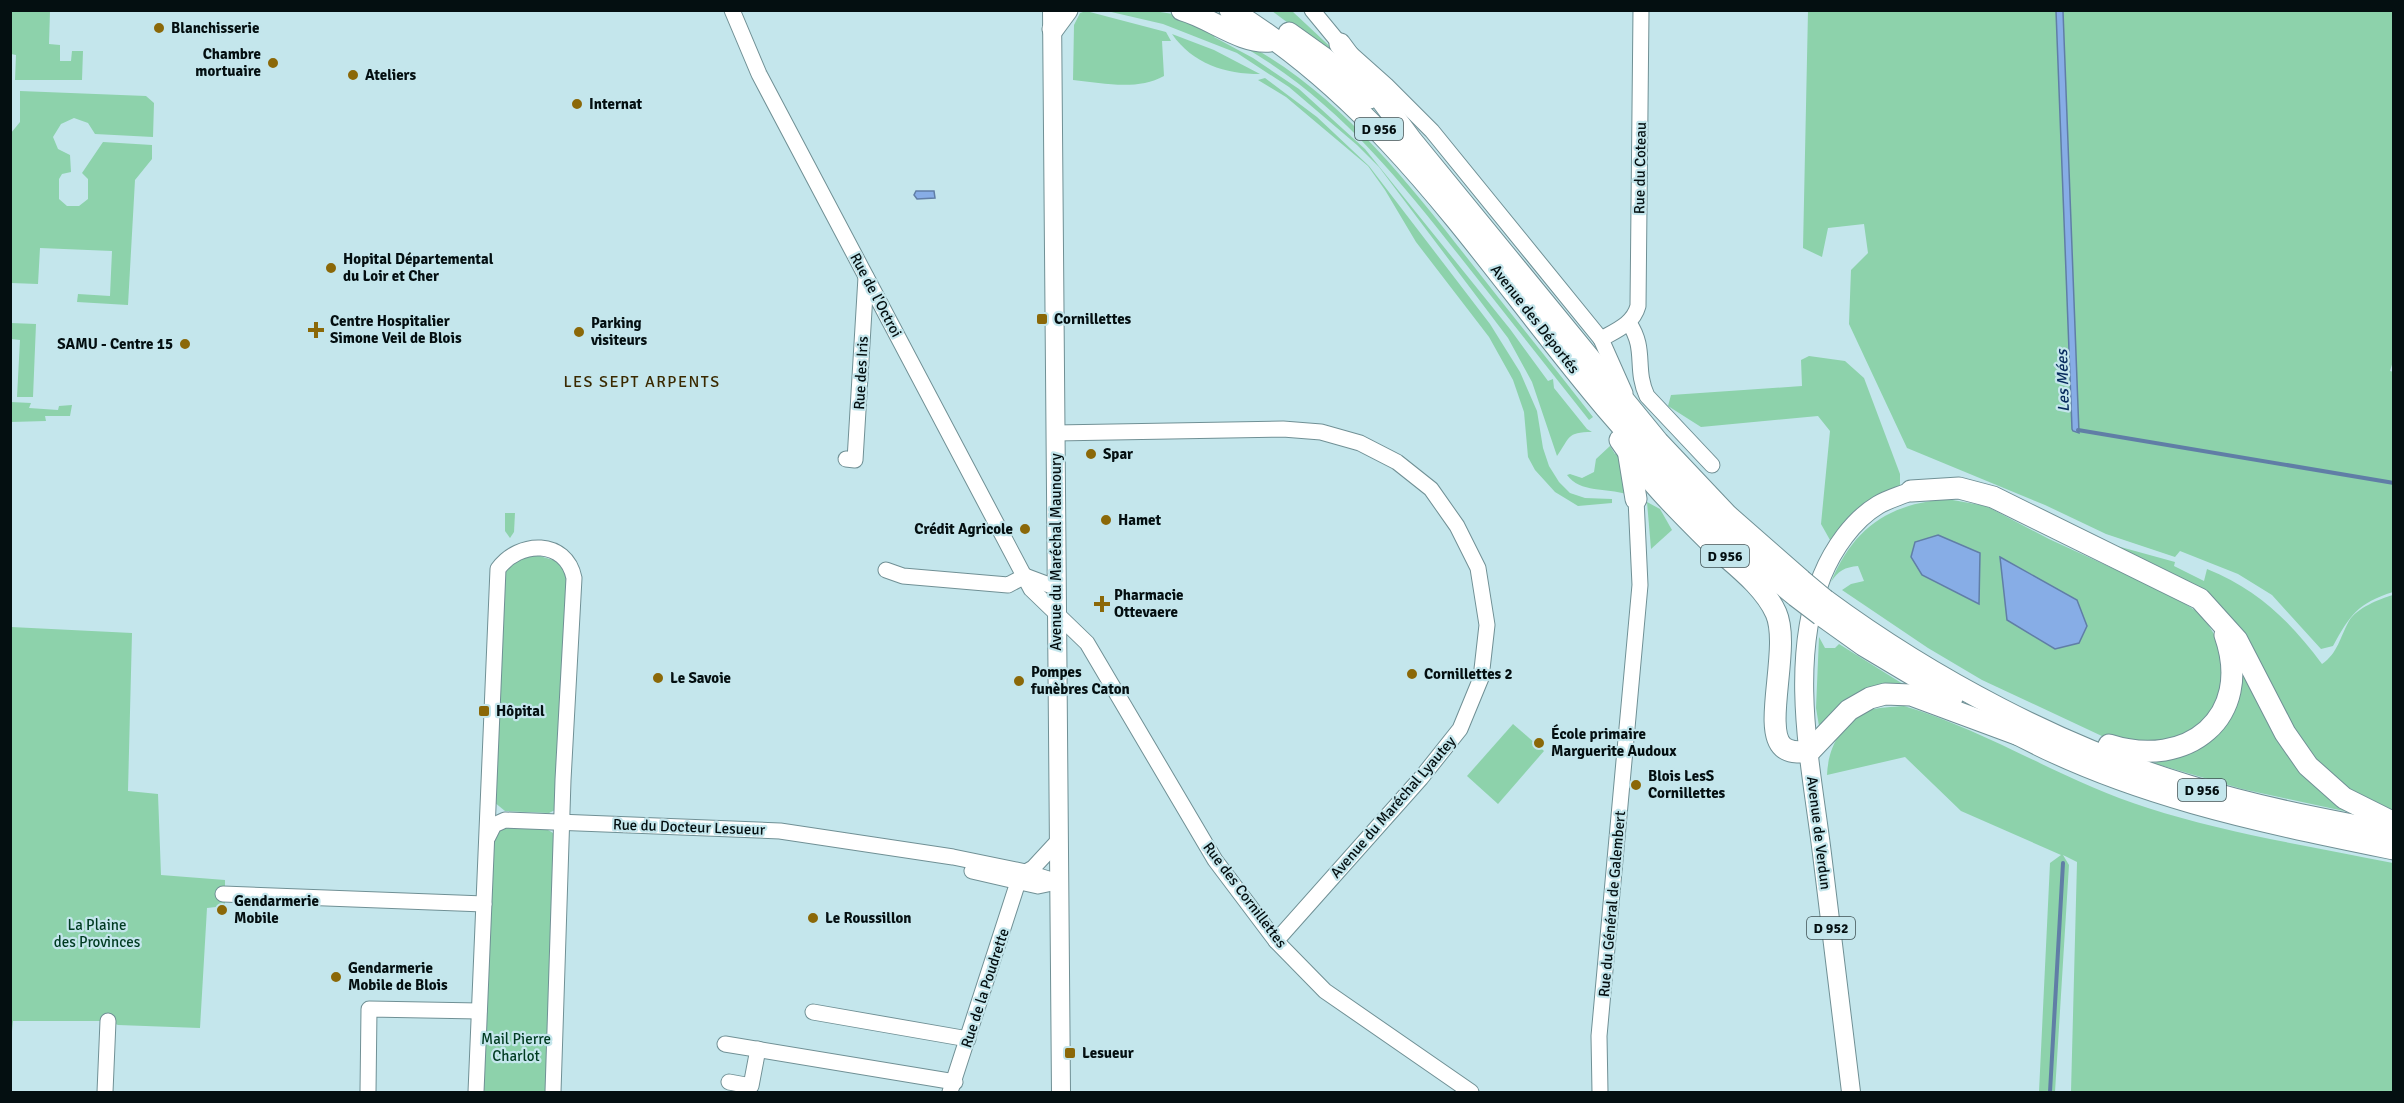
<svg xmlns="http://www.w3.org/2000/svg" width="2404" height="1103" font-family="Signika,sans-serif">
<rect width="100%" height="100%" fill="#c4e6ec"/>
<g fill="#8dd2ab">
<path d="M11,10L50,11L49,44L60,45V61H71L72,51H83L82,80H15L16,55L11,54Z"/>
<path d="M1086,11L1166,32L1171,41H1162L1164,76C1137,91 1103,83 1073,80L1074,25L1080,13Z"/>
<path d="M1107,11C1133,11 1159,9 1184,17C1311,58 1393,163 1472,264C1512,315 1553,366 1593,417L1589,420C1548,368 1506,315 1465,263C1392,170 1326,87 1218,33L1214,37L1253,58L1299,89L1365,149L1510,329L1548,381L1553,379L1554,388L1587,429L1592,432C1566,432 1570,438 1557,456L1532,382L1508,338L1379,167L1357,145L1289,87L1237,53L1163,24Z"/>
<path d="M1272,11H1292L1338,54V60Z"/>
<path d="M1808,11H2056L2066,251L2074,300L2063,11H2393L2394,358L2390,371L2394,372L2393,592C2358,603 2350,615 2333,646L2321,649L2272,595L2238,574L2180,551L2175,557L2106,534L2045,505L1907,448L1849,324L1851,270L1868,253L1864,224L1828,228L1822,257L1803,248Z"/>
<path d="M1172,34L1214,50L1260,74C1225,74 1193,64 1172,34Z"/>
<path d="M1265,78L1317,117L1369,166L1490,324L1520,372L1537,411L1543,448L1549,466L1559,482L1570,493L1585,498L1612,499V503L1578,506L1555,492L1535,470L1528,457L1524,412L1513,380L1489,337L1416,242L1385,190L1368,166L1286,97L1258,80Z"/>
<path d="M20,91L146,96L154,103L153,137L95,134L88,123L74,118L61,124L53,137L58,149L70,155L71,172L62,174L59,179V199L67,206H79L88,199V179L82,173L103,142L152,145V159L135,180L128,305L77,302L78,294L110,296L112,251L40,248L38,284L11,283V133L20,122Z"/>
<path d="M11,323L36,324L33,397H17L20,340L11,339Z"/>
<path d="M1809,356L1845,361L1864,378L1900,474V486C1867,503 1853,509 1830,540L1821,524L1830,431L1818,416L1701,427L1668,406L1671,395L1802,386L1801,360Z"/>
<path d="M11,402L31,403L29,408L58,410L59,406L72,405L70,416H45L46,421L11,422Z"/>
<path d="M1610,446L1615,454L1621,452L1626,494C1607,488 1580,493 1567,475L1570,474L1582,478L1594,472L1596,459Z"/>
<path d="M1947,499L1986,506L2049,539L2175,597L2202,615L2221,645L2225,689L2206,724L2164,747L2104,737L1982,680L1928,648L1842,590L1851,584L1864,581L1858,566C1845,567 1838,571 1831,582C1854,527 1889,504 1947,499Z"/>
<path d="M1647,502L1660,509L1672,530L1651,549Z"/>
<path d="M505,513H515L514,532L510,538L505,531Z"/>
<path d="M2106,543L2175,562L2174,566L2204,581L2207,569C2258,590 2289,620 2322,664C2338,653 2340,637 2349,621C2357,608 2379,599 2393,595V815L2384,813L2308,761L2239,630Z"/>
<path d="M536,555L560,562L569,580L555,810L549,813L505,811L494,802L505,571L523,557Z"/>
<path d="M11,627L132,633L128,791L158,794L161,875L225,880V906L207,908L200,1028L118,1025L108,1021H13L11,1041Z"/>
<path d="M1819,637L1825,648H1835L1839,644L1911,689L1820,732L1816,708Z"/>
<path d="M2241,663L2269,720L2362,815L2242,789L2153,763C2207,753 2245,722 2241,663Z"/>
<path d="M1904,706C1989,731 2064,782 2148,808C2225,833 2314,847 2393,863V1092H2071L2077,862L2063,855L2069,865L2055,1092H2039L2050,863L2061,855L1961,811L1905,757L1827,775C1828,748 1841,723 1867,711C1877,707 1893,707 1904,706Z"/>
<path d="M1513,724L1544,751L1498,804L1467,776Z"/>
<path d="M509,827C525,827 545,823 556,836L545,1092H486L483,1089L492,845L496,832Z"/>
</g>
<g fill="#87ade6" stroke="#607ea6" stroke-width="1.5">
<path d="M2056,11H2063L2079,433L2073,431L2072,429Z"/>
<path d="M916,191H934L935,198L917,199L914,195Z"/>
<path d="M1938,535L1980,553L1979,604L1922,575L1911,557L1915,542Z"/>
<path d="M2000,557L2077,600L2087,626L2079,643L2055,649L2007,620Z"/>
</g>
<g fill="none" stroke-linecap="round" stroke-linejoin="round">
<g stroke="#607ea6" stroke-width="4">
<path d="M2078,430L2394,483"/>
<path d="M2050,1092L2063,863"/>
</g>
<defs>
<g id="minor">
<path d="M732,10L759,74L1031,589L1087,643L1215,860L1276,941L1325,991L1471,1092"/>
<path d="M1312,10L1340,44L1386,85L1432,131L1601,339L1625,393"/>
<path d="M1629,323C1647,350 1634,368 1647,396L1712,465"/>
<path d="M1601,339C1617,330 1633,324 1638,306L1641,10"/>
<path d="M1055,433L1283,429L1321,432L1360,443L1397,462L1431,489L1457,526L1478,568L1487,625L1481,678L1460,729L1421,778L1276,941"/>
<path d="M846,459L855,460L866,277"/>
<path d="M886,570L903,576L1008,585L1025,576"/>
<path d="M1025,576L1057,588"/>
<path d="M488,837L494,825L505,820L780,831L953,857L1026,872L1058,882"/>
<path d="M972,871L1038,886L1057,882"/>
<path d="M1026,872L1033,868L1058,841"/>
<path d="M223,894L484,904"/>
<path d="M813,1012L968,1039"/>
<path d="M725,1044L955,1082"/>
<path d="M729,1082L751,1086L758,1049"/>
<path d="M105,1092L108,1021"/>
<path d="M368,1092L369,1009L479,1011"/>
<path d="M476,1092L498,569C519,540 566,539 574,578L563,780L553,1092"/>
<path d="M950,1092L1018,882"/>
<path d="M1600,1092L1599,1036L1640,585L1636,499"/>
</g>
<g id="major">
<path d="M1052,10L1061,1092"/>
<path d="M1851,1092C1841,1013 1832,933 1822,854C1811,764 1788,664 1822,576C1833,549 1853,520 1878,505C1888,499 1900,496 1911,491"/>
</g>
<g id="highway">
<path d="M1182,10C1211,18 1241,44 1270,41"/>
<path d="M1230,10C1392,108 1487,267 1606,408C1664,476 1727,539 1796,596"/>
<path d="M1053,29L1067,10"/>
<path d="M1289,33L1324,58L1369,98"/>
<path d="M1340,44L1412,141L1658,442L1727,515L1801,580"/>
<path d="M1620,440C1646,479 1681,513 1714,546C1735,565 1764,586 1776,613C1791,647 1762,729 1783,747C1790,753 1800,752 1809,752L1849,710L1870,698L1885,694L1911,695L2019,735"/>
<path d="M1629,456L1636,499"/>
<path d="M1911,491L1959,488L1993,497L2200,599L2237,640L2285,733L2308,766L2344,798L2394,823"/>
<path d="M1825,600C1932,679 2062,748 2189,786C2256,807 2325,820 2394,833"/>
<path d="M1821,615L1863,645L1952,698"/>
<path d="M2008,729C2127,795 2262,822 2394,849"/>
<path d="M2109,745C2187,770 2254,718 2225,635"/>
</g>
</defs>
<use href="#minor" stroke="#709095" stroke-width="17"/>
<use href="#major" stroke="#709095" stroke-width="20"/>
<use href="#highway" stroke="#709095" stroke-width="23"/>
<use href="#minor" stroke="#fff" stroke-width="15"/>
<use href="#major" stroke="#fff" stroke-width="18"/>
<use href="#highway" stroke="#fff" stroke-width="21"/>
<defs>
<g id="highway-bridge">
<path d="M1801,580L1825,600"/>
<path d="M1796,596L1821,615"/>
</g>
</defs>
<use href="#highway-bridge" stroke="#709095" stroke-width="23" stroke-linecap="butt"/>
<use href="#highway-bridge" stroke="#fff" stroke-width="21"/>
</g>
<g fill="#8b6808" stroke="#c4e6ec" stroke-width="2">
<circle cx="159" cy="28" r="6"/>
<circle cx="273" cy="63" r="6"/>
<circle cx="353" cy="75" r="6"/>
<circle cx="577" cy="104" r="6"/>
<circle cx="331" cy="268" r="6"/>
<rect x="1036" y="313" width="12" height="12" rx="3"/>
<path d="M313 321h6v6h6v6h-6v6h-6v-6h-6v-6h6z"/>
<circle cx="579" cy="332" r="6"/>
<circle cx="185" cy="344" r="6"/>
<circle cx="1091" cy="454" r="6"/>
<circle cx="1106" cy="520" r="6"/>
<circle cx="1025" cy="529" r="6"/>
<path d="M1099 595h6v6h6v6h-6v6h-6v-6h-6v-6h6z"/>
<circle cx="1412" cy="674" r="6"/>
<circle cx="658" cy="678" r="6"/>
<circle cx="1019" cy="681" r="6"/>
<rect x="478" y="705" width="12" height="12" rx="3"/>
<circle cx="1539" cy="743" r="6"/>
<circle cx="1636" cy="785" r="6"/>
<circle cx="222" cy="910" r="6"/>
<circle cx="813" cy="918" r="6"/>
<circle cx="336" cy="977" r="6"/>
<rect x="1064" y="1047" width="12" height="12" rx="3"/>
</g>
<g text-anchor="middle" stroke-width="4.5" stroke-linejoin="round" paint-order="stroke">
<g fill="#c4e6ec" stroke="#3e5053" stroke-width="1.5">
<rect x="1355" y="118" width="48" height="22" rx="4.5"/>
<rect x="1701" y="545" width="48" height="22" rx="4.5"/>
<rect x="2178" y="779" width="48" height="22" rx="4.5"/>
<rect x="1807" y="917" width="48" height="22" rx="4.5"/>
</g>
<g font-size="14" font-weight="bold" fill="#040f11">
<text x="1379" y="134">D 956</text>
<text x="1725" y="561">D 956</text>
<text x="2202" y="795">D 956</text>
<text x="1831" y="933">D 952</text>
</g>
<g font-size="15" font-weight="bold" fill="#040f11" stroke="#c4e6ec" text-anchor="start">
<text x="171" y="33">Blanchisserie</text>
<text x="261" y="59" text-anchor="end">Chambre<tspan x="261" dy="17">mortuaire</tspan></text>
<text x="365" y="80">Ateliers</text>
<text x="589" y="109">Internat</text>
<text x="343" y="264">Hopital Départemental<tspan x="343" dy="17">du Loir et Cher</tspan></text>
<text x="1054" y="324">Cornillettes</text>
<text x="330" y="326">Centre Hospitalier<tspan x="330" dy="17">Simone Veil de Blois</tspan></text>
<text x="591" y="328">Parking<tspan x="591" dy="17">visiteurs</tspan></text>
<text x="173" y="349" text-anchor="end">SAMU - Centre 15</text>
<text x="1103" y="459">Spar</text>
<text x="1118" y="525">Hamet</text>
<text x="1013" y="534" text-anchor="end">Crédit Agricole</text>
<text x="1114" y="600">Pharmacie<tspan x="1114" dy="17">Ottevaere</tspan></text>
<text x="1031" y="677">Pompes<tspan x="1031" dy="17">funèbres Caton</tspan></text>
<text x="1424" y="679">Cornillettes 2</text>
<text x="670" y="683">Le Savoie</text>
<text x="496" y="716">Hôpital</text>
<text x="1551" y="739">École primaire<tspan x="1551" dy="17">Marguerite Audoux</tspan></text>
<text x="1648" y="781">Blois LesS<tspan x="1648" dy="17">Cornillettes</tspan></text>
<text x="234" y="906">Gendarmerie<tspan x="234" dy="17">Mobile</tspan></text>
<text x="825" y="923">Le Roussillon</text>
<text x="348" y="973">Gendarmerie<tspan x="348" dy="17">Mobile de Blois</tspan></text>
<text x="1082" y="1058">Lesueur</text>
</g>
<g font-size="15" fill="#040f11" stroke="#c4e6ec">
<text transform="translate(1640 168) rotate(-89)" y="5">Rue du Coteau</text>
<text transform="translate(876 295) rotate(62)" y="5">Rue de l'Octroi</text>
<text transform="translate(1535 319) rotate(52)" y="5">Avenue des Déportés</text>
<text transform="translate(861 373) rotate(-87)" y="5">Rue des Iris</text>
<text transform="translate(1056 552) rotate(-90)" y="5">Avenue du Maréchal Maunoury</text>
<text transform="translate(1393 807) rotate(-49)" y="5">Avenue du Maréchal Lyautey</text>
<text transform="translate(689 827) rotate(2)" y="5">Rue du Docteur Lesueur</text>
<text transform="translate(1819 833) rotate(83)" y="5">Avenue de Verdun</text>
<text transform="translate(1245 895) rotate(53)" y="5">Rue des Cornillettes</text>
<text transform="translate(1612 904) rotate(-85)" y="5">Rue du Général de Galembert</text>
<text transform="translate(985 988) rotate(-72)" y="5">Rue de la Poudrette</text>
</g>
<g font-size="15" fill="#003b21" stroke="#c4e6ec">
<text x="97" y="930">La Plaine<tspan x="97" dy="17">des Provinces</tspan></text>
<text x="516" y="1044">Mail Pierre<tspan x="516" dy="17">Charlot</tspan></text>
</g>
<g font-size="16" letter-spacing="1.5" fill="#3a2900" stroke="#c4e6ec">
<text x="642" y="387">LES SEPT ARPENTS</text>
</g>
<g font-size="16" font-style="italic" fill="#062a5c" stroke="#c4e6ec">
<text transform="translate(2062 381) rotate(-92)" y="6">Les Mées</text>
</g>
</g>
<rect width="2404" height="1103" fill="none" stroke="#040f11" stroke-width="24"/>
</svg>
